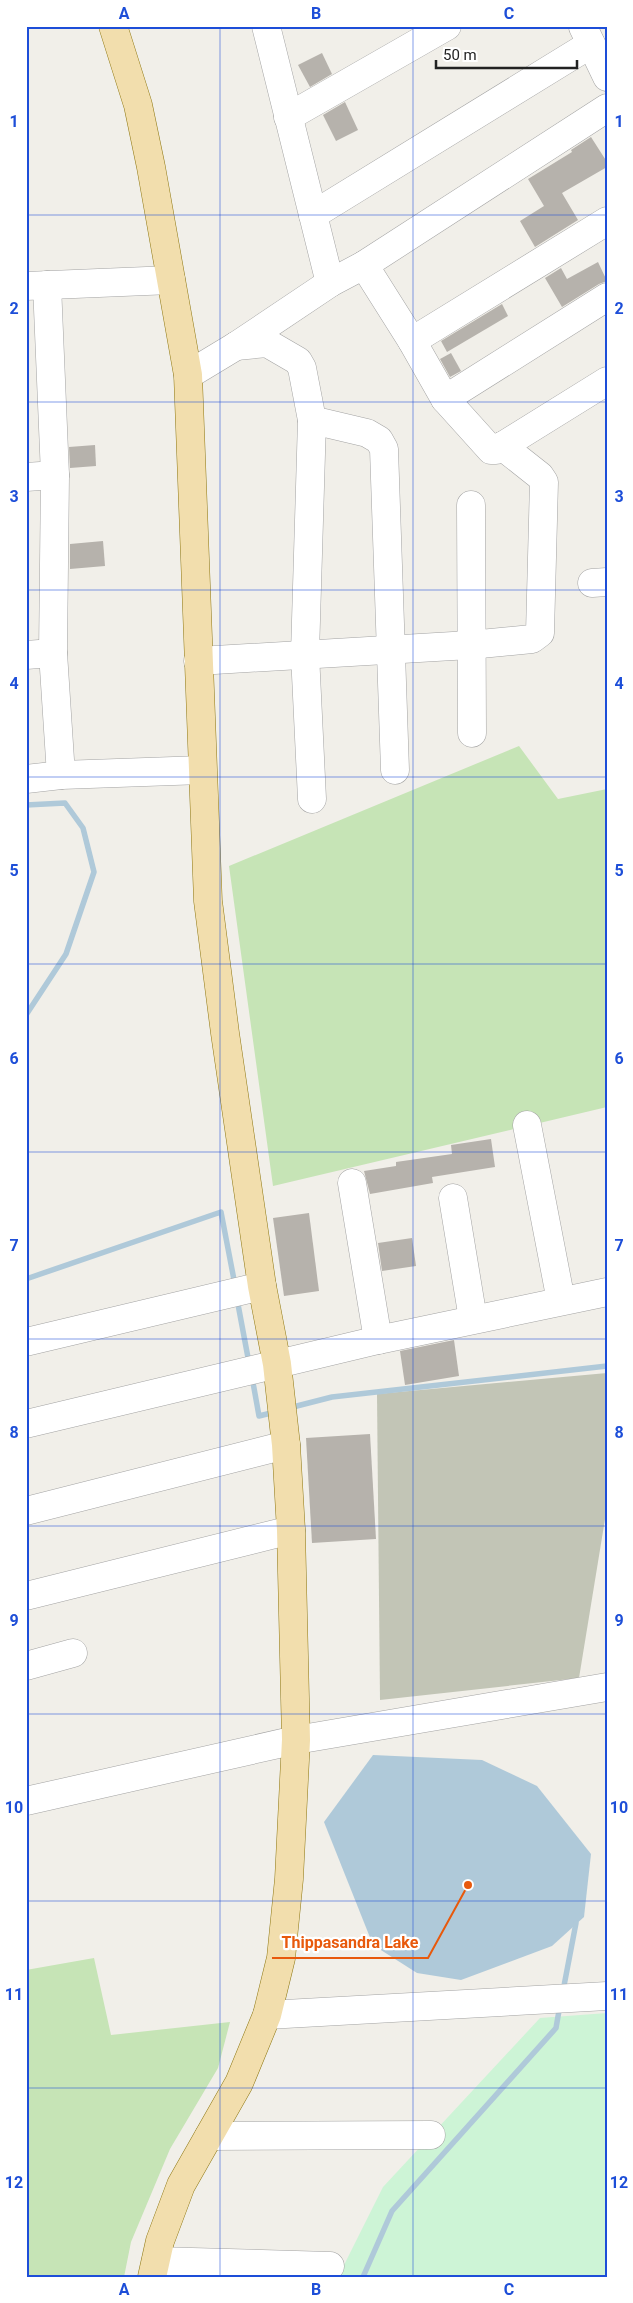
<svg xmlns="http://www.w3.org/2000/svg" width="633" height="2303" font-family="Roboto,sans-serif">
<rect width="100%" height="100%" fill="#f1efe9"/>
<path fill="#c2c5b6" d="M607,1373V1507L579,1678L380,1700L377,1394Z"/>
<g fill="#c6e4b6">
<path d="M519,746L558,799L607,789V1107L273,1186L229,866Z"/>
<path d="M94,1958L111,2035L230,2022L218,2068L170,2149L131,2242L124,2277H26V1970Z"/>
</g>
<path fill="#cdf4d6" d="M607,2013V2277H338L383,2187L540,2018Z"/>
<path fill="#afc9d9" d="M373,1755L482,1760L537,1786L591,1854L584,1917L552,1946L461,1980L417,1973L373,1945L324,1822Z"/>
<g fill="none" stroke-linecap="round" stroke-linejoin="round">
<g stroke="#afc9d9" stroke-width="5.5">
<path d="M26,805L65,803L83,828L94,872L66,954L26,1015"/>
<path d="M26,1279L221,1212L235,1285"/>
<path d="M237,1299L249,1363"/>
<path d="M252,1377L259,1416L275,1412"/>
<path d="M289,1408L332,1397L607,1366"/>
<path d="M563,1991L576,1923"/>
<path d="M363,2277L392,2211L556,2028L560,2005"/>
</g>
</g>
<g fill="#b6b2ac">
<path d="M322,53L332,74L310,87L298,65Z"/>
<path d="M345,102L358,130L336,141L323,115Z"/>
<path d="M591,137L607,162V167L562,193L578,220L535,247L520,221L544,206L528,179L572,152L571,150Z"/>
<path d="M598,262L607,281L599,284L562,307L545,278L561,268L567,279Z"/>
<path d="M502,304L508,316L447,352L441,341Z"/>
<path d="M451,353L461,371L450,377L440,359Z"/>
<path d="M95,445L96,466L70,468L69,447Z"/>
<path d="M103,541L105,566L70,569V544Z"/>
<path d="M491,1139L495,1167L432,1177L433,1183L370,1194L364,1171L396,1166V1162L452,1154L451,1145Z"/>
<path d="M309,1213L319,1291L284,1296L273,1218Z"/>
<path d="M412,1238L416,1266L382,1271L378,1243Z"/>
<path d="M454,1340L459,1376L405,1385L400,1351Z"/>
<path d="M370,1434L376,1539L312,1543L306,1438Z"/>
</g>
<g fill="none" stroke-linecap="round" stroke-linejoin="round">
<defs>
<g id="minor">
<path d="M583,27L607,77"/>
<path d="M288,117L447,26"/>
<path d="M313,215L591,44"/>
<path d="M364,265L607,108"/>
<path d="M330,283L364,265L412,341L445,399L491,450H496L607,381"/>
<path d="M47,285L55,475L53,653L61,775L202,770"/>
<path d="M26,286L171,280"/>
<path d="M412,341L607,221"/>
<path d="M236,346L267,343L298,361L302,368L312,420L367,433L379,440L384,449L395,770"/>
<path d="M188,375L236,346L330,283L266,26"/>
<path d="M445,399L607,297"/>
<path d="M312,420L305,654L312,799"/>
<path d="M26,477L55,475"/>
<path d="M471,505L472,733"/>
<path d="M592,583L607,582"/>
<path d="M26,655L53,653"/>
<path d="M198,661L470,645L532,639L540,633L544,482L540,476L502,446"/>
<path d="M26,779L61,775"/>
<path d="M527,1125L561,1301"/>
<path d="M352,1183L378,1340"/>
<path d="M453,1198L473,1319"/>
<path d="M26,1342L262,1286"/>
<path d="M26,1424L378,1340L607,1292"/>
<path d="M26,1511L286,1445"/>
<path d="M26,1596L291,1530"/>
<path d="M26,1666L73,1653"/>
<path d="M26,1801L296,1740L607,1687"/>
<path d="M267,2015L607,1996"/>
<path d="M209,2136L431,2135"/>
<path d="M156,2261L330,2266"/>
</g>
<path id="major" d="M113,26L138,105L151,167L188,375L208,901L225,1033L262,1286L277,1364L286,1445L291,1530L296,1740L289,1879L281,1958L267,2015L239,2083L181,2185L160,2241L152,2277"/>
</defs>
<use href="#minor" stroke="#a3a3a3" stroke-width="29"/>
<use href="#major" stroke="#8e7711" stroke-width="29"/>
<use href="#minor" stroke="#fff" stroke-width="28"/>
<use href="#major" stroke="#f2dead" stroke-width="28"/>
</g>
<path fill="none" stroke="#1d4ed8" stroke-width="1" stroke-opacity="0.55" d="M220,26V2277M413,26V2277M26,215H607M26,402H607M26,590H607M26,777H607M26,964H607M26,1152H607M26,1339H607M26,1526H607M26,1714H607M26,1901H607M26,2088H607"/>
<path fill="none" stroke="#e8590c" stroke-width="2" d="M468 1885L428 1958H272"/>
<circle fill="#e8590c" stroke="#fff" stroke-width="2" cx="468" cy="1885" r="5"/>
<g font-size="16" text-anchor="middle" font-weight="bold" fill="#e8590c" stroke="#fff" stroke-width="4.5" stroke-linejoin="round" paint-order="stroke">
<text x="350" y="1948">Thippasandra Lake</text>
</g>
<rect width="633" height="2303" fill="none" stroke="#ffffff" stroke-width="55"/>
<path d="M436 60v8h141v-8" fill="none" stroke="#222222" stroke-width="2.5"/>
<text x="443" y="60" font-size="15" fill="#222222" stroke="#ffffff" stroke-width="4" paint-order="stroke">50 m</text>
<rect x="28" y="28" width="578" height="2248" fill="none" stroke="#1d4ed8" stroke-width="2"/>
<g font-size="16" text-anchor="middle" font-weight="bold" fill="#1d4ed8">
<text x="124" y="19">A</text>
<text x="316" y="19">B</text>
<text x="509" y="19">C</text>
<text x="14" y="127">1</text>
<text x="619" y="127">1</text>
<text x="14" y="314">2</text>
<text x="619" y="314">2</text>
<text x="14" y="502">3</text>
<text x="619" y="502">3</text>
<text x="14" y="689">4</text>
<text x="619" y="689">4</text>
<text x="14" y="876">5</text>
<text x="619" y="876">5</text>
<text x="14" y="1064">6</text>
<text x="619" y="1064">6</text>
<text x="14" y="1251">7</text>
<text x="619" y="1251">7</text>
<text x="14" y="1438">8</text>
<text x="619" y="1438">8</text>
<text x="14" y="1626">9</text>
<text x="619" y="1626">9</text>
<text x="14" y="1813">10</text>
<text x="619" y="1813">10</text>
<text x="14" y="2000">11</text>
<text x="619" y="2000">11</text>
<text x="14" y="2188">12</text>
<text x="619" y="2188">12</text>
<text x="124" y="2295">A</text>
<text x="316" y="2295">B</text>
<text x="509" y="2295">C</text>
</g>
</svg>
